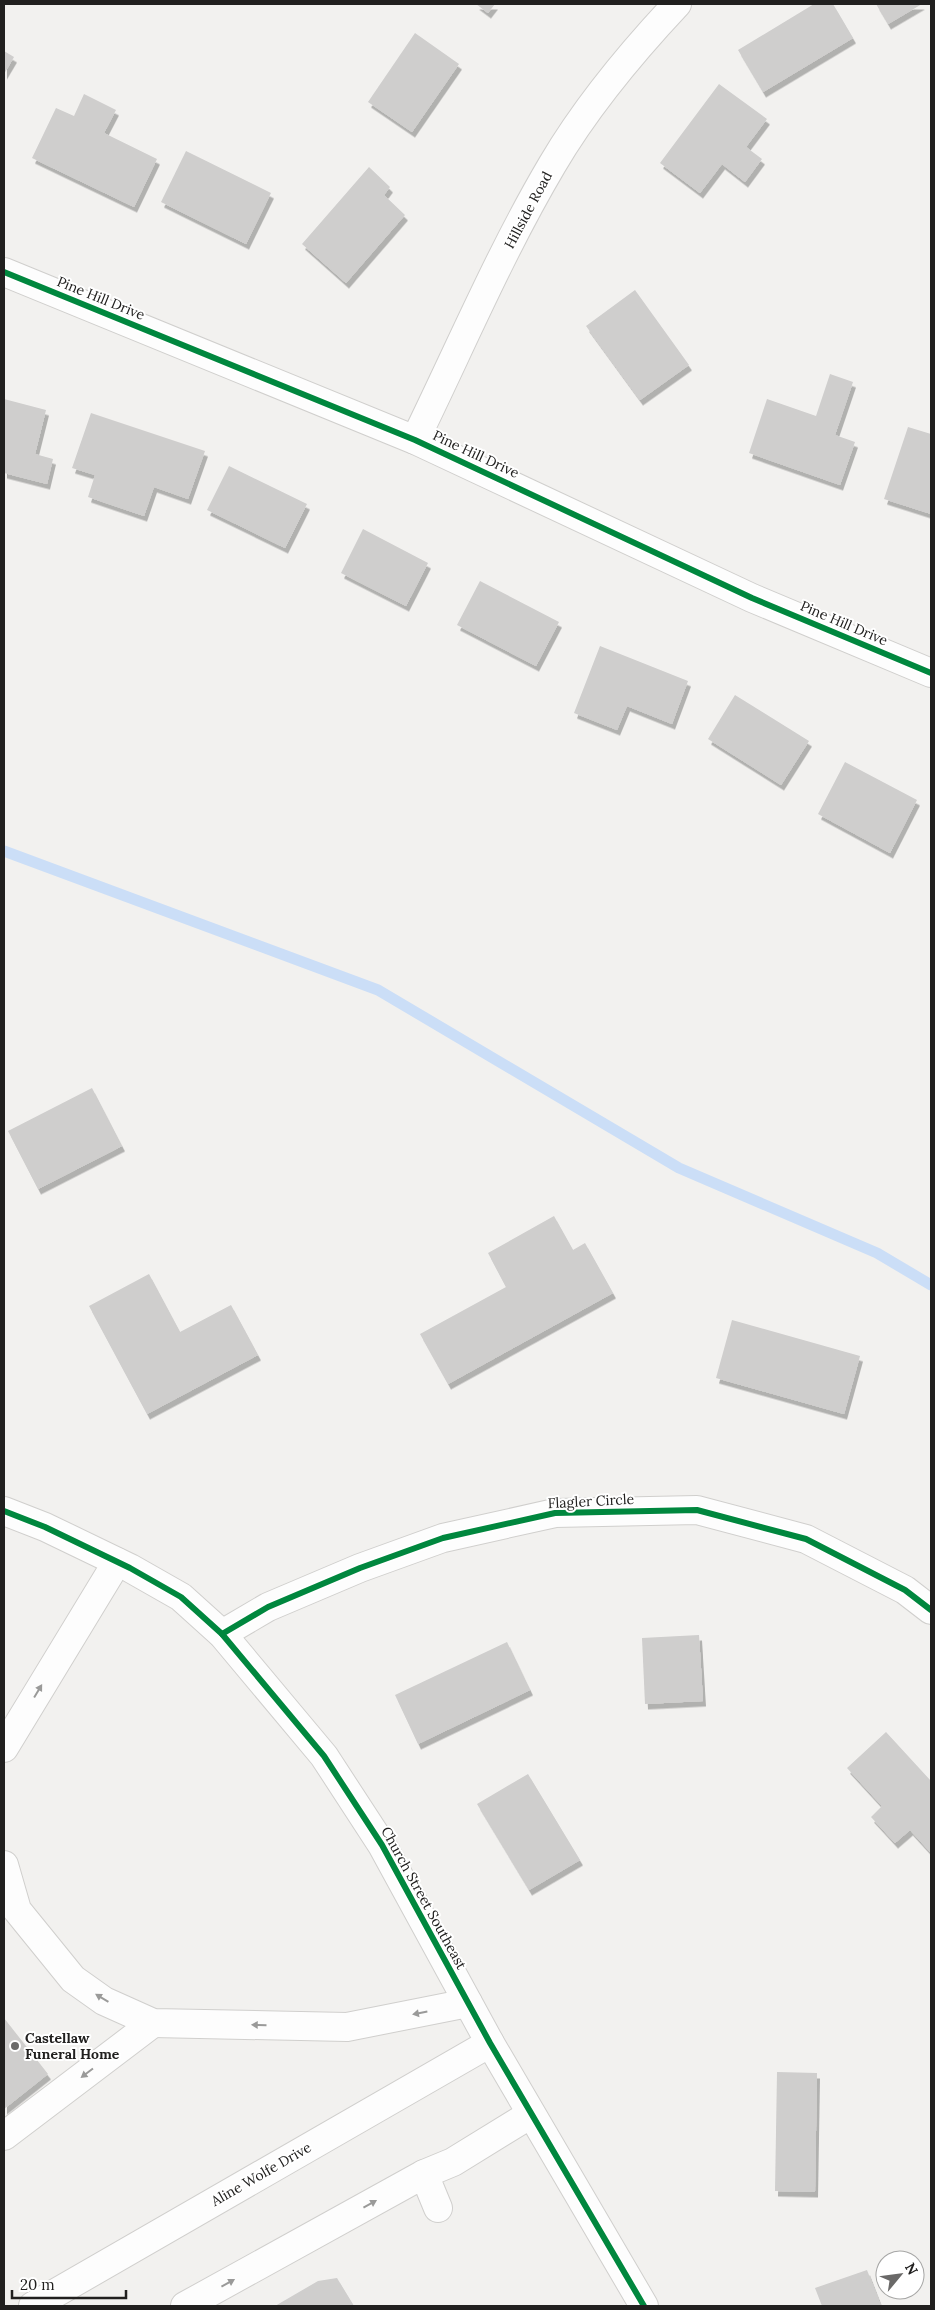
<svg xmlns="http://www.w3.org/2000/svg" width="935" height="2310" font-family="Lora,serif">
<defs>
<filter id="shadow"><feDropShadow dx="3" dy="5.5" stdDeviation="0" flood-color="#0004"/></filter>
</defs>
<rect width="100%" height="100%" fill="#f2f1ef"/>
<g fill="none" stroke-linecap="round" stroke-linejoin="round">
<path stroke="#cbdef7" stroke-width="11" d="M4,851L378,990L679,1168L877,1253L931,1285"/>
</g>
<g fill="#cfcecd" filter="url(#shadow)">
<path d="M476,4H495L488,13Z"/>
<path d="M814,4H833L853,38L763,92L738,50Z"/>
<path d="M876,4H922L888,24Z"/>
<path d="M415,33L459,64L412,132L368,102Z"/>
<path d="M4,51L14,57L4,74Z"/>
<path d="M719,84L767,119L746,147L762,159L745,182L722,164L700,193L660,163Z"/>
<path d="M84,94L116,110L104,133L157,159L134,207L32,158L56,108L74,116Z"/>
<path d="M186,151L271,193L246,244L161,202Z"/>
<path d="M369,167L390,187L384,195L405,215L346,283L302,244Z"/>
<path d="M635,290L689,365L640,400L586,326Z"/>
<path d="M830,374L853,382L835,435L855,442L840,485L749,453L767,399L816,416Z"/>
<path d="M4,399L46,410L35,454L53,459L47,484L4,473Z"/>
<path d="M91,413L205,451L188,499L154,487L144,516L88,497L95,475L72,468Z"/>
<path d="M908,427L931,434V514L884,499Z"/>
<path d="M229,466L307,504L285,548L207,510Z"/>
<path d="M363,529L428,563L406,606L341,573Z"/>
<path d="M480,581L559,622L536,666L457,625Z"/>
<path d="M600,646L688,681L672,724L627,706L617,730L574,713Z"/>
<path d="M735,695L809,741L781,785L708,739Z"/>
<path d="M845,762L917,800L890,853L818,814Z"/>
<path d="M92,1088L122,1146L38,1189L8,1131Z"/>
<path d="M554,1216L573,1250L585,1243L613,1293L448,1384L420,1334L506,1287L488,1253Z"/>
<path d="M149,1274L180,1332L231,1305L258,1355L147,1414L89,1306Z"/>
<path d="M732,1320L860,1356L844,1414L716,1378Z"/>
<path d="M699,1635L703,1701L645,1704L642,1638Z"/>
<path d="M507,1642L530,1690L418,1744L395,1695Z"/>
<path d="M886,1732L931,1781V1853L910,1830L895,1843L871,1817L882,1806L847,1768Z"/>
<path d="M528,1774L580,1860L529,1890L477,1804Z"/>
<path d="M4,2018L48,2074L4,2109Z"/>
<path d="M777,2072L817,2073L815,2192L775,2191Z"/>
<path d="M867,2270L881,2306H822L815,2288Z"/>
<path d="M337,2278L354,2306H275L318,2281Z"/>
</g>
<g fill="none" stroke-linecap="round" stroke-linejoin="round">
<defs>
<g id="minor">
<path d="M4,272L415,440L752,598L931,673"/>
<path d="M415,440C460,348 500,253 552,165C586,107 631,53 677,4"/>
<path d="M4,1511L45,1527L130,1568L181,1597L222,1634L324,1756L382,1845L490,2043L644,2306"/>
<path d="M222,1634L268,1607L360,1568L443,1538L555,1513L697,1510L806,1539L905,1590L931,1610"/>
<path d="M4,1748L117,1562"/>
<path d="M4,1865L17,1910L73,1979L104,2001L153,2023L347,2027L468,2003"/>
<path d="M4,2136L153,2023"/>
<path d="M438,2208L424,2174L453,2162L531,2114"/>
<path d="M33,2306L490,2043"/>
<path d="M185,2306L424,2174"/>
</g>
</defs>
<use href="#minor" stroke="#d0cfcd" stroke-width="30"/>
<use href="#minor" stroke="#fdfdfd" stroke-width="28"/>
<defs>
<g id="cycleway">
<path d="M4,272L415,440L752,598L931,673"/>
<path d="M4,1511L45,1527L130,1568L181,1597L222,1634L324,1756L382,1845L490,2043L644,2306"/>
<path d="M222,1634L268,1607L360,1568L443,1538L555,1513L697,1510L806,1539L905,1590L931,1610"/>
</g>
</defs>
<use href="#cycleway" stroke="#fff" stroke-width="9"/>
<use href="#cycleway" stroke="#00873e" stroke-width="6"/>
</g>
<defs><path id="oneway-solid" d="M-6-.8H1V-3.2L6.5 0L1 3.2V.8H-6Z" transform="scale(1.25)"/></defs>
<g fill="#9a9a99">
<use href="#oneway-solid" transform="translate(38 1691) rotate(-59)"/>
<use href="#oneway-solid" transform="translate(102 1998) rotate(-149)"/>
<use href="#oneway-solid" transform="translate(420 2013) rotate(169)"/>
<use href="#oneway-solid" transform="translate(259 2025) rotate(-179)"/>
<use href="#oneway-solid" transform="translate(87 2073) rotate(143)"/>
<use href="#oneway-solid" transform="translate(370 2204) rotate(-29)"/>
<use href="#oneway-solid" transform="translate(228 2283) rotate(-29)"/>
</g>
<circle fill="#6a6968" stroke="#fff" stroke-width="2" cx="15" cy="2046" r="5"/>
<g text-anchor="middle" stroke-width="4" stroke-linejoin="round" paint-order="stroke">
<g font-size="14" fill="#21201f" stroke="#fff">
<text transform="translate(528 210) rotate(-62)" y="5">Hillside Road</text>
<text transform="translate(101 298) rotate(22)" y="5">Pine Hill Drive</text>
<text transform="translate(476 454) rotate(25)" y="5">Pine Hill Drive</text>
<text transform="translate(844 623) rotate(23)" y="5">Pine Hill Drive</text>
<text transform="translate(591 1501) rotate(-3)" y="5">Flagler Circle</text>
<text transform="translate(424 1898) rotate(61)" y="5">Church Street Southeast</text>
<text transform="translate(261 2174) rotate(-30)" y="5">Aline Wolfe Drive</text>
</g>
<g font-size="14" font-weight="bold" fill="#21201f" stroke="#fff" text-anchor="start">
<text x="25" y="2043">Castellaw<tspan x="25" dy="16">Funeral Home</tspan></text>
</g>
</g>
<rect width="935" height="2310" fill="none" stroke="#21201f" stroke-width="10"/>
<g transform="translate(900 2275) rotate(61)"><circle r="24" fill="#ffffff" stroke="#a6a6a5"/>
<path d="M0-4L9 19L0 12L-9 19Z" fill="#6a6968"/>
<text y="-8" font-size="14" font-weight="bold" text-anchor="middle" fill="#21201f">N</text>
</g>
<path d="M12 2290v8h114v-8" fill="none" stroke="#21201f" stroke-width="2.5"/>
<text x="20" y="2290" font-size="15" fill="#21201f" stroke="#ffffff" stroke-width="4" paint-order="stroke">20 m</text>
</svg>
